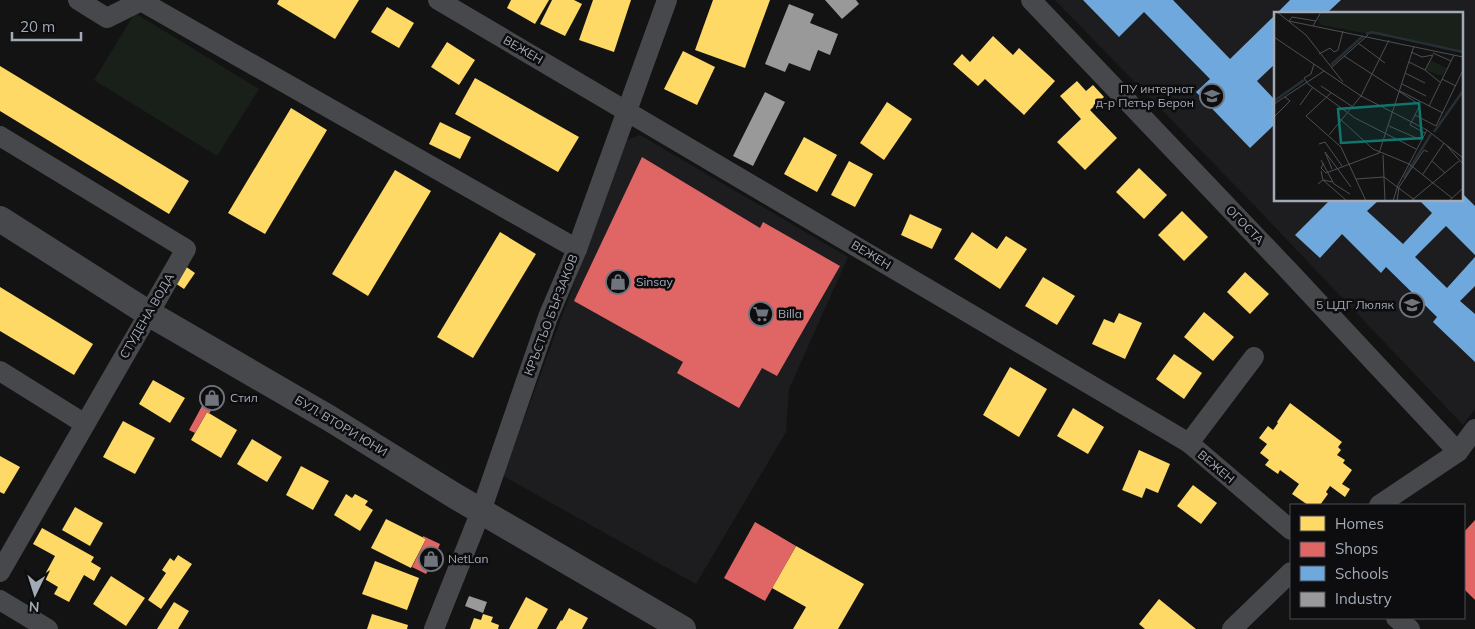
<svg xmlns="http://www.w3.org/2000/svg" width="1475" height="629" font-family="Mulish,sans-serif">
<rect width="100%" height="100%" fill="#131313"/>
<g fill="#1d1d1f" fill-rule="evenodd">
<path d="M1055,0H1475V409L1463,425L1251,202ZM1275,14H1461V200H1275Z"/>
<path d="M640,135L848,257L789,389L786,432L696,584L503,476L627,140Z"/>
</g>
<path fill="#192019" d="M135,13L259,89L217,156L94,80Z"/>
<g fill="#ffd966">
<path d="M279,0H359L335,39L277,4Z"/>
<path d="M511,0H549L535,24L507,8Z"/>
<path d="M552,0H574L582,4L565,36L540,24Z"/>
<path d="M593,0H631L614,52L579,40Z"/>
<path d="M713,0H770L745,68L695,50Z"/>
<path d="M387,7L414,23L399,48L371,32Z"/>
<path d="M993,36L1013,55L1019,48L1055,81L1024,115L985,79L978,86L953,64L962,54L970,62Z"/>
<path d="M447,42L475,60L459,85L431,67Z"/>
<path d="M683,51L715,67L697,105L664,89Z"/>
<path d="M0,66L189,181L169,214L0,111Z"/>
<path d="M475,78L579,137L558,172L455,114Z"/>
<path d="M1077,81L1086,91L1093,85L1104,97L1090,110L1117,138L1085,170L1057,142L1081,119L1060,96Z"/>
<path d="M887,102L912,119L884,160L860,143Z"/>
<path d="M291,108L327,130L265,234L228,213Z"/>
<path d="M440,122L471,137L460,159L429,144Z"/>
<path d="M804,137L837,155L817,192L784,174Z"/>
<path d="M849,161L873,174L855,207L831,195Z"/>
<path d="M1139,168L1167,195L1144,219L1116,192Z"/>
<path d="M395,170L431,191L368,296L332,274Z"/>
<path d="M1182,211L1208,237L1184,261L1158,235Z"/>
<path d="M910,214L942,229L932,249L901,235Z"/>
<path d="M500,232L536,254L473,358L437,337Z"/>
<path d="M972,232L997,249L1006,236L1027,249L1000,289L954,259Z"/>
<path d="M185,266L195,273L184,289L175,283Z"/>
<path d="M1245,272L1269,294L1250,314L1227,292Z"/>
<path d="M1043,277L1075,296L1057,325L1025,306Z"/>
<path d="M0,287L93,344L74,375L0,331Z"/>
<path d="M1204,312L1234,337L1213,361L1184,337Z"/>
<path d="M1119,313L1142,323L1125,359L1092,344L1104,319L1114,323Z"/>
<path d="M1174,354L1202,373L1184,399L1156,379Z"/>
<path d="M1010,367L1047,389L1019,437L983,415Z"/>
<path d="M153,380L185,398L170,423L139,404Z"/>
<path d="M1290,403L1342,442L1338,447L1341,450L1337,455L1345,460L1343,463L1352,470L1342,484L1350,489L1345,497L1330,486L1326,492L1328,494L1320,505H1308L1292,494L1299,484L1280,470L1278,474L1265,465L1269,460L1260,453L1267,444L1259,438L1268,426L1273,430L1278,423L1277,422Z"/>
<path d="M1073,408L1104,427L1088,454L1057,436Z"/>
<path d="M207,412L237,430L221,458L191,440Z"/>
<path d="M123,421L155,438L135,474L103,457Z"/>
<path d="M252,439L282,457L267,482L237,464Z"/>
<path d="M1139,450L1170,464L1158,493L1146,488L1142,498L1122,490Z"/>
<path d="M0,456L20,467L4,494L0,492Z"/>
<path d="M301,466L329,481L313,510L286,495Z"/>
<path d="M1193,485L1217,503L1201,524L1177,506Z"/>
<path d="M346,494L352,498L355,494L368,501L365,505L373,510L360,531L334,515Z"/>
<path d="M75,507L103,523L90,546L62,530Z"/>
<path d="M386,519L426,539L411,568L371,548Z"/>
<path d="M42,528L94,557L91,562L101,568L94,581L84,575L69,602L54,594L58,587L43,578L55,556L33,544Z"/>
<path d="M796,546L864,584L838,629H793L806,607L772,588Z"/>
<path d="M178,555L192,564L161,609L148,600L166,573L162,570L170,558L174,561Z"/>
<path d="M375,561L419,578L407,610L362,594Z"/>
<path d="M111,576L145,598L126,626L93,604Z"/>
<path d="M526,597L548,609L537,629H509Z"/>
<path d="M1159,599L1196,629H1145L1139,624Z"/>
<path d="M174,602L189,611L178,629H157Z"/>
<path d="M569,608L588,618L582,629H556L561,620L562,621Z"/>
<path d="M372,614L408,625L407,629H367Z"/>
<path d="M483,614L493,617L491,622L499,625L498,629H470L474,618L481,620Z"/>
</g>
<g fill="#e06666">
<path d="M642,157L760,228L763,222L840,266L777,376L762,368L739,408L677,373L683,362L574,301Z"/>
<path d="M209,393L218,398L209,414L207,412L195,433L189,430Z"/>
<path d="M1475,520V600L1464,589V532Z"/>
<path d="M755,522L796,546L765,601L724,578Z"/>
<path d="M423,536L440,544L435,556L439,557L433,569L430,567L426,574L412,567L426,539L423,538Z"/>
</g>
<g fill="#6fa8dc">
<path d="M1083,0H1173L1230,59L1275,15V64L1257,81L1275,100V124L1250,148L1196,92L1210,79L1144,12L1119,37Z"/>
<path d="M1290,0H1341L1328,12L1329,14H1276Z"/>
<path d="M1461,192L1475,206V255L1446,226L1415,257L1447,288L1475,257V286L1460,301L1475,314V362L1433,322L1437,317L1386,267L1381,273L1342,234L1320,258L1295,235L1330,200H1379L1367,211L1403,244L1432,213L1419,200H1461Z"/>
</g>
<g fill="#999">
<path d="M825,0H856L859,4L842,19Z"/>
<path d="M789,4L814,14L810,23L838,34L830,55L818,50L810,71L789,63L785,72L765,64Z"/>
<path d="M765,92L785,102L753,166L733,156Z"/>
<path d="M469,596L487,602L483,613L465,606Z"/>
</g>
<g fill="none" stroke-linecap="round" stroke-linejoin="round">
<g stroke="#47484c" stroke-width="20">
<path d="M78,0L107,18L141,1L577,249"/>
<path d="M438,0L1189,443L1291,530"/>
<path d="M1031,0L1288,270L1458,452"/>
<path d="M0,136L186,249L0,572"/>
<path d="M0,371L85,424"/>
<path d="M1189,443L1254,357"/>
<path d="M1379,505L1458,452L1475,429"/>
<path d="M0,600L48,629"/>
<path d="M1396,618L1410,629"/>
<path d="M434,629L481,511L548,317L577,249L667,0"/>
<path d="M1232,629L1291,572"/>
</g>
<path stroke="#47484c" stroke-width="26" d="M0,219L148,313L329,418L455,496L683,629"/>
</g>
<defs>
<symbol id="school-ring" viewBox="-11 -11 22 22"><circle r="9.5" fill="#0d0d0f" stroke="#70757d" stroke-width="1.5"/><path d="M0-5L7-2L0 1L-7-2ZM-4 1L0 2.5L4 1V4Q0 6-4 4Z" fill="#70757d"/></symbol>
<symbol id="shop-ring" viewBox="-11 -11 22 22"><circle r="9.5" fill="#0d0d0f" stroke="#70757d" stroke-width="1.5"/><path d="M-5-2.5h2.3a2.7 3.5 0 0 1 5.4 0H5L5.5 6h-11ZM-1.5-2.5h3a1.5 2.3 0 0 0-3 0Z" fill="#70757d"/></symbol>
<symbol id="supermarket-ring" viewBox="-11 -11 22 22"><circle r="9.5" fill="#0d0d0f" stroke="#70757d" stroke-width="1.5"/><path d="M-6-5.5h2.5l.6 2H6L4.5 2H-2.5L-4.4-4H-6ZM-1.5 3.2a1.3 1.3 0 1 0 .1 0ZM3 3.2a1.3 1.3 0 1 0 .1 0Z" fill="#70757d"/></symbol>
</defs>
<g fill-rule="evenodd">
<use href="#school-ring" x="1198" y="82" width="28" height="28"/>
<use href="#shop-ring" x="604" y="268" width="28" height="28"/>
<use href="#school-ring" x="1398" y="291" width="28" height="28"/>
<use href="#supermarket-ring" x="747" y="300" width="28" height="28"/>
<use href="#shop-ring" x="198" y="384" width="28" height="28"/>
<use href="#shop-ring" x="417" y="545" width="28" height="28"/>
</g>
<g text-anchor="middle" stroke-width="5" stroke-linejoin="round" paint-order="stroke">
<g font-size="12" fill="#a2aab6" stroke="#0d0d0f">
<text transform="translate(523 50) rotate(30)" y="4">ВЕЖЕН</text>
<text transform="translate(1245 225) rotate(46)" y="4">ОГОСТА</text>
<text transform="translate(871 255) rotate(31)" y="4">ВЕЖЕН</text>
<text transform="translate(551 315) rotate(-69)" y="4">КРЪСТЬО БЪРЗАКОВ</text>
<text transform="translate(147 316) rotate(-60)" y="4">СТУДЕНА ВОДА</text>
<text transform="translate(341 426) rotate(31)" y="4">БУЛ. ВТОРИ ЮНИ</text>
<text transform="translate(1216 467) rotate(40)" y="4">ВЕЖЕН</text>
</g>
<g font-size="12" fill="#a2aab6" stroke="#0d0d0f" text-anchor="start">
<text x="1194" y="93" text-anchor="end">ПУ интернат<tspan x="1194" dy="14">д-р Петър Берон</tspan></text>
<text x="636" y="286">Sinsay</text>
<text x="1394" y="309" text-anchor="end">5 ЦДГ Люляк</text>
<text x="778" y="318">Billa</text>
<text x="230" y="402">Стил</text>
<text x="448" y="563">NetLan</text>
</g>
</g>
<g transform="translate(1274 12)">
<rect width="189" height="189" fill="#131313"/>
<path d="M48,0H189V41L119,23L112,25L47,13L44,8ZM156,48L173,56L168,64L151,58Z" fill="#192019"/>
<path fill="none" stroke="#252f35" stroke-width="2.5" d="M92,22L98,20L189,40M57,53L89,24M0,89L30,68M160,120L189,79M130,166L157,122"/>
<path fill="none" stroke="#4c4f54" stroke-width="1" d="M3,0L32,23L69,70M15,9L189,45M15,9L18,5L42,9M39,14L47,0M0,25L87,84L153,118L189,146M84,31L111,51M159,41L177,49M45,42L56,36L60,40L64,38L69,19M70,44L146,93M135,50L151,58L159,43L148,45L137,40M40,52L37,62L30,66L34,72L81,106L142,137M57,56L94,23M151,58L167,71M131,61L151,71M168,67L182,74M128,72L152,84M47,74L79,95M126,79L169,101M57,81L32,104L67,135L92,189M0,92L50,59M26,93L39,75M146,93L136,113L151,121M155,94L180,43M141,103L162,114L189,58M0,105L16,89L11,85M66,107L99,137L135,152L178,186M115,114L147,128M55,123L87,84L115,28M45,132L51,130L68,154M173,134L189,152M105,141L140,34M109,143L111,189M47,148L60,172L76,182M158,149L171,161M50,151L47,156L52,161L105,141M58,157L51,140L77,175M47,159L49,168L59,170M149,162L170,131M82,167L110,165L142,189M44,172L49,168L73,189M119,189L124,173L153,118M123,189L125,175L150,138L154,140M137,189L185,149M175,189L189,176"/>
<path fill="#0f766e" fill-opacity="0.15" stroke="#0f766e" stroke-width="2.5" d="M145,91L148,126L67,131L64,97Z"/>
<rect width="189" height="189" fill="none" stroke="#a2aab6" stroke-width="2.5"/>
</g>
<rect x="1290" y="504" width="175" height="115" fill="#0d0d0f" stroke="#494c52"/>
<rect x="1300" y="516" width="25" height="15" fill="#ffd966" stroke="#494c52"/>
<text x="1335" y="529" font-size="15" fill="#a2aab6">Homes</text>
<rect x="1300" y="542" width="25" height="15" fill="#e06666" stroke="#494c52"/>
<text x="1335" y="554" font-size="15" fill="#a2aab6">Shops</text>
<rect x="1300" y="566" width="25" height="15" fill="#6fa8dc" stroke="#494c52"/>
<text x="1335" y="579" font-size="15" fill="#a2aab6">Schools</text>
<rect x="1300" y="592" width="25" height="15" fill="#999999" stroke="#494c52"/>
<text x="1335" y="604" font-size="15" fill="#a2aab6">Industry</text>
<g transform="translate(35 594) rotate(184)" stroke="#0d0d0f" stroke-width="4" paint-order="stroke">
<path d="M0-4L9 19L0 12L-9 19Z" fill="#a2aab6"/>
<text y="-8" font-size="14" font-weight="bold" text-anchor="middle" fill="#a2aab6">N</text>
</g>
<path d="M12 32v8h69v-8" fill="none" stroke="#a2aab6" stroke-width="2.5"/>
<text x="20" y="32" font-size="15" fill="#a2aab6" stroke="#0d0d0f" stroke-width="4" paint-order="stroke">20 m</text>
</svg>
